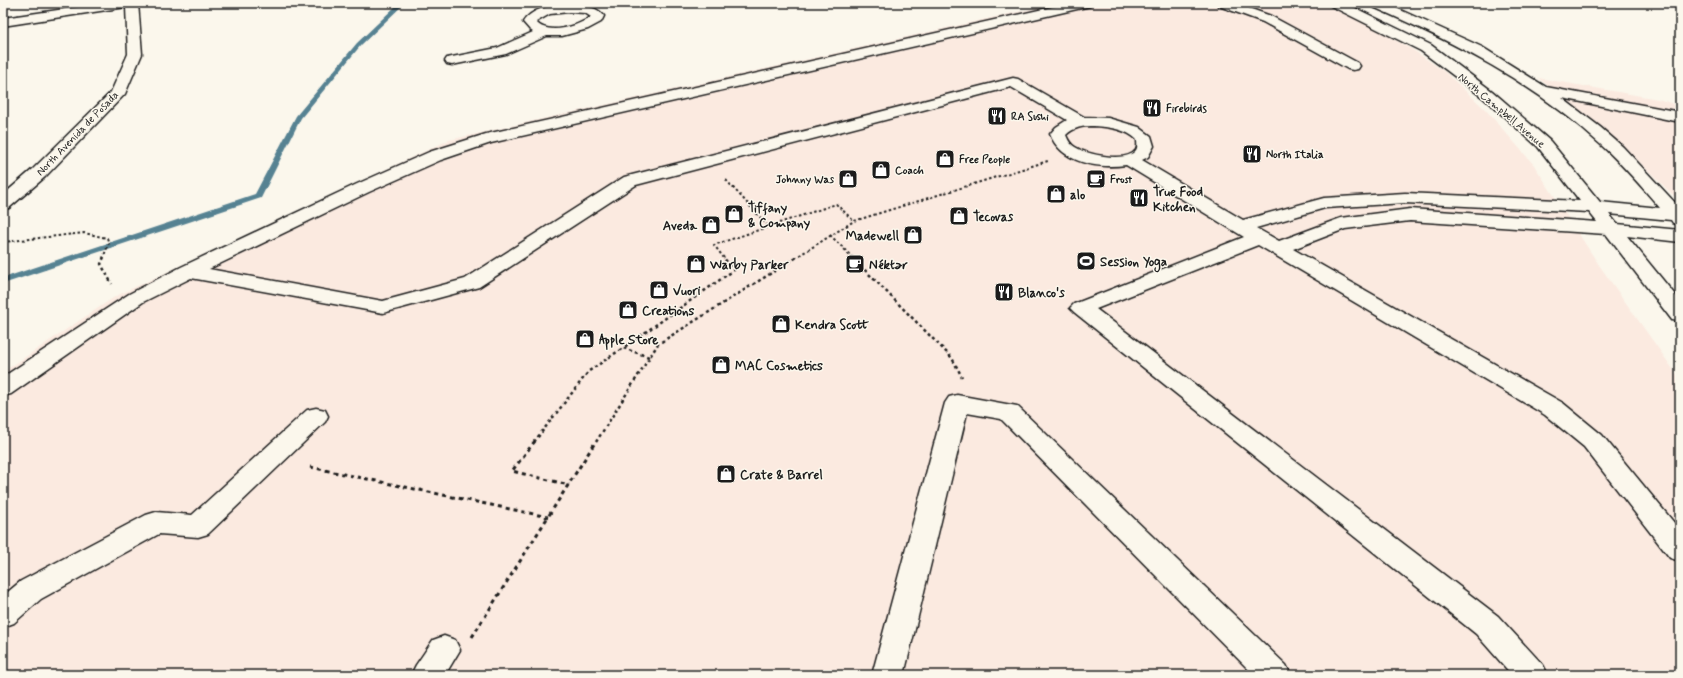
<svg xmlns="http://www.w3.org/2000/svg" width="1683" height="678" font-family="Mynerve,sans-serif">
<rect width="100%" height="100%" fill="#fbf7ec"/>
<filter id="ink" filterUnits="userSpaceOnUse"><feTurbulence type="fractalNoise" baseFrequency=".025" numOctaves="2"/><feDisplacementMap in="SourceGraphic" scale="8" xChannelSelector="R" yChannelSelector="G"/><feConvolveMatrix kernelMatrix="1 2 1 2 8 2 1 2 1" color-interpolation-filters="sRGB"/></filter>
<g filter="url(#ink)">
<g fill="#fbeae0">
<path d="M1058,3H1320L1363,22L1413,50L1445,72L1485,109L1534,165L1599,265L1680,379V675H3V372L116,296L449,140Z"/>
<path d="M1538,78L1658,99L1680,106V202L1617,140Z"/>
</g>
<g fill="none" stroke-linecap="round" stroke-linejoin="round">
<path fill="#578292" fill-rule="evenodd" d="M399,3H405L361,45L301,118L261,198L3,284V278L255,194L296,116L357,43Z"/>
<defs>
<g id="minor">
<path d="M106,3H138L142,54L125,94L45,177L9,208L3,209V195L33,169L111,92L128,54L126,7L3,26V18Z"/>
<path d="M1070,3H1092L1090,6L1086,7L491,143L441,160L369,192L209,269L383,301L465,279L624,177L1013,78L1018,79L1084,117L1108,118L1139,127L1151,136L1154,146L1148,157L1142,160L1243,220L1324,198L1405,193L1580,201L1538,147L1482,97L1421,51L1331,6L1329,3H1345L1431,45L1492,91L1550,141L1600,202L1660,208C1641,186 1622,164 1600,144C1533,82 1454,42 1371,6L1369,3H1385L1482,47L1546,87L1680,112V122L1562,98L1600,127L1623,147L1680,208V225L1673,223L1671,220L1609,214L1617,224L1680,230V242L1627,236L1680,301V321L1672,320L1606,234L1410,221L1345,229L1293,249L1563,403L1602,435L1680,530V561L1670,558L1584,447L1545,415L1258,245L1096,309L1498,616L1543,665L1548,675H1512L1476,634L1074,312L1070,308L1074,304L1244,237L1126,165C1098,169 1061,163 1050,134L1056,127L1067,120L1011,87L636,185L479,287L383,313L191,278L143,302L11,394L3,396V377L129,294L181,267L357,184L429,152L486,134ZM1094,126C1108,127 1127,129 1137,140C1137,144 1138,147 1136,150C1127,163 1087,155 1075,147C1070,144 1068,140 1066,135C1074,127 1083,126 1094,126ZM1405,203L1589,212L1597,222L1410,209L1341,218L1279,241L1256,228L1325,208Z"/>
<path d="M1217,3H1234L1271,16L1358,63L1360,66L1358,69L1353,70L1348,69L1263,22L1219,6Z"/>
<path d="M569,4C581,6 596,5 604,16L601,22L588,29L562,36H547L506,54L452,65L447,64L445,61L447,58L497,48L533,32L530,30L523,22C533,7 552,6 569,4ZM569,12L585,13L591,17C578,26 548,36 536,22L550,14Z"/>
<path d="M957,395L1017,406L1286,665L1291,675H1254L1001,419L967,413L904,675H872L945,403L949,397Z"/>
<path d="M316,408L325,410L328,416L325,422L208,534L198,537L159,534L41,599L14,623L3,627V596L21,581L146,515L156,512L192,515L307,410Z"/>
<path d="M444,636L455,640L460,650L445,675H411L416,665L433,640Z"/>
</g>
</defs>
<use href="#minor" stroke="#1c1c1c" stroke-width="3"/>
<g stroke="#1c1c1c" stroke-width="2" stroke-dasharray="2.5 2.5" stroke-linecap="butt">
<path d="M726,180L769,227"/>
<path d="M830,235L853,258"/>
<path d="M3,242L84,233L107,238L109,243L103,258"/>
<path d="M724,258L714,245L836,204L854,221"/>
<path d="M795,258L854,221L1048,161"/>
</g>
<g stroke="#1c1c1c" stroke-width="2.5" stroke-dasharray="3 3" stroke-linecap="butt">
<path d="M104,257L101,264L112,284"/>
<path d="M852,257L952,358L962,377"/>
<path d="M649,357L623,348L734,270L723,257"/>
<path d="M534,442L589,371L623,348"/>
<path d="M596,442L658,344L797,257"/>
</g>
<g stroke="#1c1c1c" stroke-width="3" stroke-dasharray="4 4" stroke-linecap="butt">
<path d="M535,441L512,471L569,485"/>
<path d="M310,467L548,517"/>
<path d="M472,637L596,441"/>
</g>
<use href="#minor" fill="#fbf7ec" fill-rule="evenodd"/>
</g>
</g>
<defs>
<symbol id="restaurant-square" viewBox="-11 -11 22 22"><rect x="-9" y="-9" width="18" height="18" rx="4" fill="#1c1c1c" stroke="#fbf7ec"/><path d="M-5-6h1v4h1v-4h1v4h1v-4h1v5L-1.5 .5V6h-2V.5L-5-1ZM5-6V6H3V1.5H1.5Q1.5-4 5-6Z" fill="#fff"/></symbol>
<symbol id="shop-square" viewBox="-11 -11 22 22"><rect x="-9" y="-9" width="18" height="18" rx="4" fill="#1c1c1c" stroke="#fbf7ec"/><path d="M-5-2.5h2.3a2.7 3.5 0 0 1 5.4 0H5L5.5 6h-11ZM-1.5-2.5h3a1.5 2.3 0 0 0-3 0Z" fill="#fff"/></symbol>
<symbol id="cafe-square" viewBox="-11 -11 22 22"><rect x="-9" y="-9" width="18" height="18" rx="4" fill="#1c1c1c" stroke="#fbf7ec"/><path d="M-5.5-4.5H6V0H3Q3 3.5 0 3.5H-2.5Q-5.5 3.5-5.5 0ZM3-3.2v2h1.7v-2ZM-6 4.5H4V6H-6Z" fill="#fff"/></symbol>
<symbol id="stadium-square" viewBox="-11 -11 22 22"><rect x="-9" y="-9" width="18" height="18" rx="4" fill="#1c1c1c" stroke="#fbf7ec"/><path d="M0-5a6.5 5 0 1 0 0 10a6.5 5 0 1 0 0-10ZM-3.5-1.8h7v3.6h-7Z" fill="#fff"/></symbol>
</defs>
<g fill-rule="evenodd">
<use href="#restaurant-square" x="1141" y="97" width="22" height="22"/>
<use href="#restaurant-square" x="986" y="105" width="22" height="22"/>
<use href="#restaurant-square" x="1241" y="143" width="22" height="22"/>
<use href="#shop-square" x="934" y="148" width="22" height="22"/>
<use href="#shop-square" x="870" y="159" width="22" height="22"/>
<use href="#shop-square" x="837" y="168" width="22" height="22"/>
<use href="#cafe-square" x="1085" y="168" width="22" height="22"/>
<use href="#shop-square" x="1045" y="183" width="22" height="22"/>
<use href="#restaurant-square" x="1128" y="187" width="22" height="22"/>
<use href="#shop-square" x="723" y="203" width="22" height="22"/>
<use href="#shop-square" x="948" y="205" width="22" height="22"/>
<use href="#shop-square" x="700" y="214" width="22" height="22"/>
<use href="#shop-square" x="902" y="224" width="22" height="22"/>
<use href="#stadium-square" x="1075" y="250" width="22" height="22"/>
<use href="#shop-square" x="685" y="253" width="22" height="22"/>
<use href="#cafe-square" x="844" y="253" width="22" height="22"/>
<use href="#shop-square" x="648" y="279" width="22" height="22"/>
<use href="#restaurant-square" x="993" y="281" width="22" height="22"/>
<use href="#shop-square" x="617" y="299" width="22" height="22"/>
<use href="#shop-square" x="770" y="313" width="22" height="22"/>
<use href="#shop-square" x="574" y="328" width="22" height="22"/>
<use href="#shop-square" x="710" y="354" width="22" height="22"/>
<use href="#shop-square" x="715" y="463" width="22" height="22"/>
</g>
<g text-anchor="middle" stroke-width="3" stroke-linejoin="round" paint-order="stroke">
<g font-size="11" font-weight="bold" fill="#1c1c1c" stroke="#fbf7ec" text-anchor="start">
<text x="1166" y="112">Firebirds</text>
<text x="1011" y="120">RA Sushi</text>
<text x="1266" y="158">North Italia</text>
<text x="959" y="163">Free People</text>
<text x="895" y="174">Coach</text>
<text x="834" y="183" text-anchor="end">Johnny Was</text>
<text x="1110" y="183">Frost</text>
</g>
<g font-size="11" fill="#1c1c1c" stroke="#fbf7ec">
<text transform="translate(1502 110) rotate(40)" y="4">North Campbell Avenue</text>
<text transform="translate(77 133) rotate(-46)" y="4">North Avenida de Posada</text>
</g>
<g font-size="13" font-weight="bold" fill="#1c1c1c" stroke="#fbf7ec" text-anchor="start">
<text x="1153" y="196">True Food<tspan x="1153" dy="15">Kitchen</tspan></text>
<text x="1070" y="199">alo</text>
<text x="748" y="212">Tiffany<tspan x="748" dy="15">&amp; Company</tspan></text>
<text x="973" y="221">Tecovas</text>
<text x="697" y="230" text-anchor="end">Aveda</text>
<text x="899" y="240" text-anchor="end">Madewell</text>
<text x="1100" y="266">Session Yoga</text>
<text x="710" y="269">Warby Parker</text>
<text x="869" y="269">Néktər</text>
<text x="673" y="295">Vuori</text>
<text x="1018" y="297">Blanco's</text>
<text x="642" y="315">Creations</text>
<text x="795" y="329">Kendra Scott</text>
<text x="599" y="344">Apple Store</text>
<text x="735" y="370">MAC Cosmetics</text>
<text x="740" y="479">Crate &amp; Barrel</text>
</g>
</g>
<rect width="1683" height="678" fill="none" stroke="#fbf7ec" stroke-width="16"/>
<rect x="8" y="8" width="1667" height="662" fill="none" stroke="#1c1c1c" stroke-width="1.5" filter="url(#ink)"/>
</svg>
